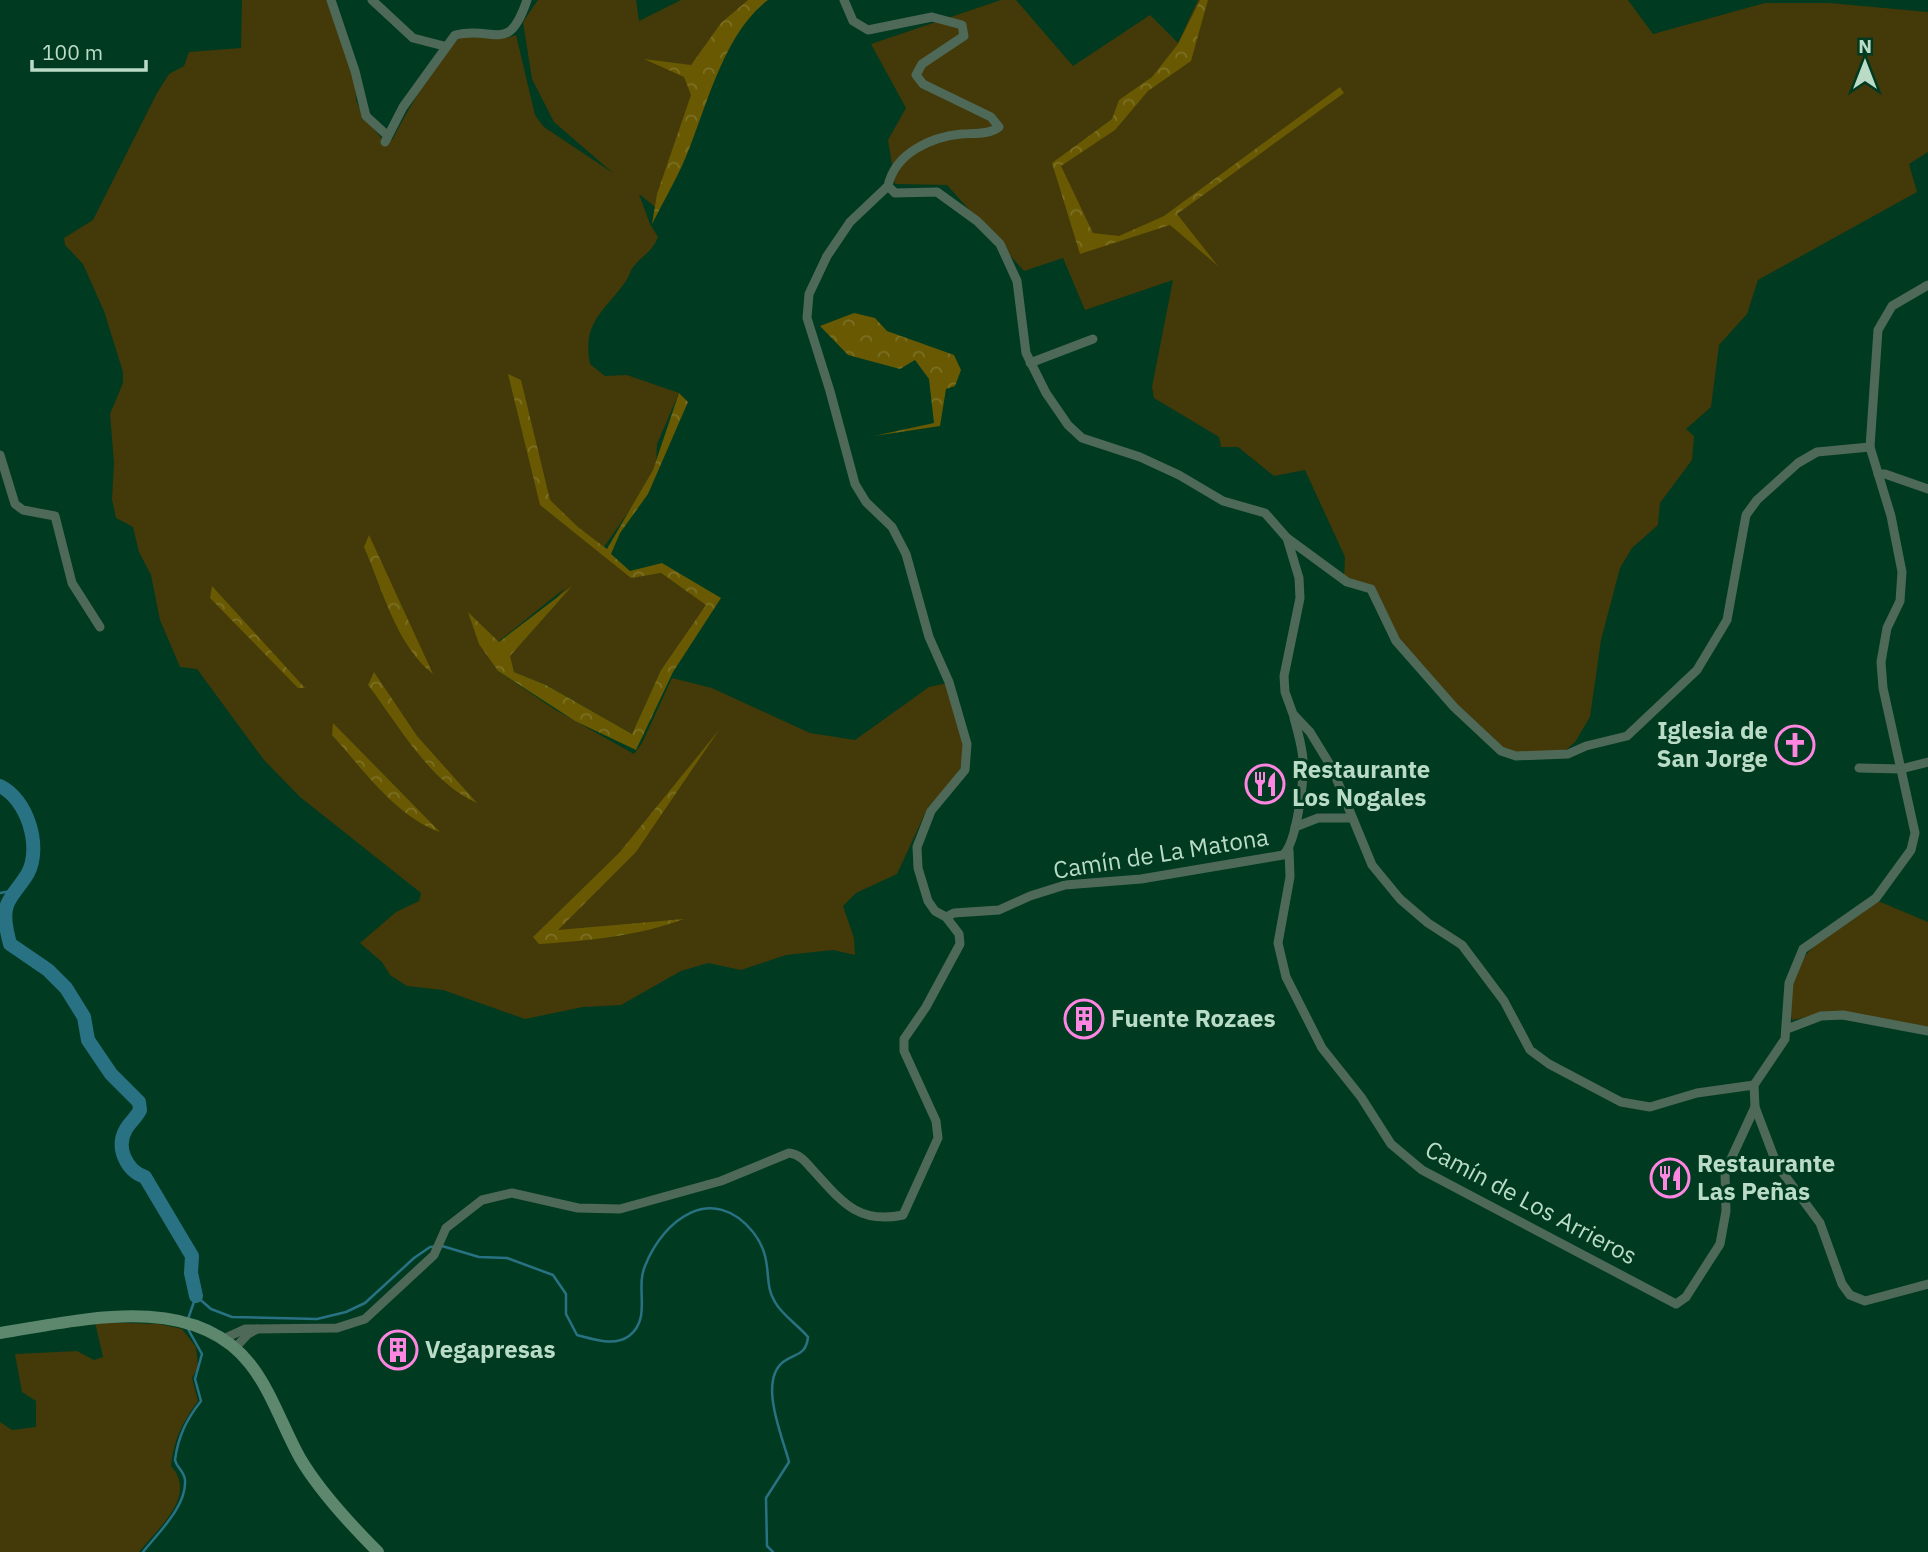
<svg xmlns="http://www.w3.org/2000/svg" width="1928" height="1552" font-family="'IBM Plex Sans',sans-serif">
<defs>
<pattern id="forest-crowns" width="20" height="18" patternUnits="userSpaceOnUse" patternTransform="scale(1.75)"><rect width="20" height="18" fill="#685902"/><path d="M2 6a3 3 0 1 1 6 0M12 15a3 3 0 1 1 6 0" fill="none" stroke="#7c7025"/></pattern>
</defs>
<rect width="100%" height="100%" fill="#003a20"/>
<g fill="#433909">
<path d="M242,0H328L355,81L356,100L363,117L385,142L393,139C400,123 448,40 462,37C481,33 497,43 516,35L535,115L544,127L613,173L554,122L532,79L523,22L538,0H636L639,21L681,0H758L704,85L659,210L639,194L650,224L658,237C652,252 643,255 633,267C630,271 629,277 626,281C604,312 582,322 590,364L605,376L627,375L679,393L657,444L656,465L634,504L604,547L555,510L545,509L634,577L661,573L707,605L661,670L632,734L546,685L514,672L507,656L565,588L498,642L470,614L498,671L554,709L634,754L642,743L672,678L712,688L810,733L855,740L929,687L947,683L963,744L964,761L954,780L928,807L897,874L856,893L843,906L854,938L855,955L833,950L786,955L741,970L708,963L681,971L621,1005L583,1007L525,1019L443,990L407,986L390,975L382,962L360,943L396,912L419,901L421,893L300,797L264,760L197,669L180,667L160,620L151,575L139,552L133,527L116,518L112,499L114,463L110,414L123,383V372L104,311L83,264L65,245L64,238L93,220L157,93L169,74L184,66L189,52L241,48Z"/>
<path d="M1001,0H1016L1073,66L1150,15L1178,43L1198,0H1628L1653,34L1765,3H1830L1928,12V152L1909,164L1917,192L1758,280L1747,314L1719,345L1711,407L1686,429L1694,436L1692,460L1660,503L1658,525L1632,548L1620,568L1601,640L1590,717L1575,742L1559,756L1501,751L1396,641L1374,594L1344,580L1345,557L1305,470L1274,476L1238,447H1221L1219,437L1154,398L1152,387L1173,280L1085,310L1063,258L1024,271L947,185L895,184L888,140L906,108L871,44Z"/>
<path d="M1878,901L1928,922V1028L1839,1011L1792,1020C1788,1008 1790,995 1793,982C1804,938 1846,928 1878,901Z"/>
<path d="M95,1322L159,1324L182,1329L196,1347L198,1367L192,1378L198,1401C182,1423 174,1439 171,1466C198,1496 158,1528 139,1552H0V1422L12,1430L36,1427V1401L22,1392L15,1354L77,1351L94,1360L103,1357Z"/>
</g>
<g fill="url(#forest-crowns)">
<path d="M748,0H768C721,35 705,115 682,166C673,185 662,204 652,224L657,194L691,95L684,77L644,59L691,65L721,23Z"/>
<path d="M1200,0H1208L1191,61L1148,91L1115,130L1061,166L1093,233L1119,236L1164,216L1340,87L1344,93L1177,214L1218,266L1170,225L1080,254L1052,163L1112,119L1119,100L1152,77L1178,44Z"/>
<path d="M854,313L875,318L887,331L954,355L961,370L955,386L946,389L940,426L874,436L934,423L929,379L915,360L900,369L848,355L820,326Z"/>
<path d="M508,374L521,380L550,500L578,527L607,549L653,470L679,393L688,402L648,494L620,533L611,554L630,571L662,563L721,598L673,672L636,750L575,721L498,671L479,644L468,612L499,642L572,586L510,656L514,672L546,685L632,734L661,670L706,605L661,573L631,578L540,505Z"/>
<path d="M369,535L433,674C396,645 382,588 364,547Z"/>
<path d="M212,586L305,688H298L210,598Z"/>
<path d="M374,672L417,736L477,803C430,783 398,724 368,685Z"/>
<path d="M333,723L440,832C396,817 363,769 332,735Z"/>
<path d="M719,730L636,852L558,930L684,919C639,936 587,941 539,944L533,937L619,853Z"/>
</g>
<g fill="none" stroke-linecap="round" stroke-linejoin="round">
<g stroke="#297284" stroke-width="2.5">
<path d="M0,893L17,890"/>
<path d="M188,1319L196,1296L211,1309L232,1317L317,1319L346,1312L365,1303L414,1258L430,1247L442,1246L479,1257L507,1258L553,1275L566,1294V1314L577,1335C593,1339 614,1347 629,1336C652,1318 635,1289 645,1266C664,1218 713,1183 753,1232C775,1260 762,1282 775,1302C782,1315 798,1325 808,1337C806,1356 795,1353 783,1362C758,1382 783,1438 789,1462L766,1498L767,1546L773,1552"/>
<path d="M143,1552C158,1533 187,1506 185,1480C184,1471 177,1468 175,1460C178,1437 186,1420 201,1401L195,1379L202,1354L188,1329"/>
</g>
<path stroke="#297284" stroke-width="14" d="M0,786C27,799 42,846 28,873C22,884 11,894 7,905C3,917 7,932 10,944L48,970L66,988L84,1017L88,1040L111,1074L139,1102L140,1110C136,1118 130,1122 126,1129C115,1148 127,1171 145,1177L192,1256L191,1273L196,1296"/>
<g stroke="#4e6958" stroke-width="9">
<path d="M331,0L355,71L366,116L388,136"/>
<path d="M372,0L413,38L444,46"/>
<path d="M844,0L853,21L868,30L932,17L962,25L964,36L922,64L916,75L923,84L991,117L999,127C989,135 973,133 961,134C931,137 895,153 888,186"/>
<path d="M385,142L403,107L455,35C495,25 508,56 527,0"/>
<path d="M888,186L895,193L937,192L977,221L1000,244L1017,281L1026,353L1046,393L1068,425L1082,438L1140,457L1179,475L1223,501L1265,513L1287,538L1299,578L1300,598L1284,676L1285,692L1293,714L1310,732L1332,768L1372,865L1400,899L1428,923L1462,945L1504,1001L1530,1050L1549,1064L1621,1102L1650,1107L1697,1093L1754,1085"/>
<path d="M888,186L850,222L827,256L809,294L807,318L830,391L855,484L866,502L892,527L906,554L929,637L949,682L967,744L965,770L931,811L917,847L918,868L928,901L935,911L946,917"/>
<path d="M1030,363L1093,339"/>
<path d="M0,455L15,504L23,510L55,516L72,583L100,627"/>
<path d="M1878,474H1885L1928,489"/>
<path d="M1287,538L1347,582L1371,589L1396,641L1454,707L1501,751L1516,756L1568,754L1586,746L1627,736L1697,670L1727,620L1746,515L1757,500L1798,463L1817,452L1870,447"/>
<path d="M1859,768L1901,769L1928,762"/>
<path d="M1295,827L1318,818H1350"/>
<path d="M1289,850L1290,877L1278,943L1286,977L1322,1048L1361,1097L1391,1144L1422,1170L1676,1304L1686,1297L1720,1244L1726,1211L1725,1172L1755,1107"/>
<path d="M946,917L954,913L999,910L1030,896L1065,885L1141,879L1283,855C1297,843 1304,780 1303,760C1302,746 1298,732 1294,718"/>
<path d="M1787,1029L1821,1016L1843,1015L1928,1031"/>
<path d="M1754,1085L1785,1039L1789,983L1803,949L1876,898L1911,850L1915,833L1883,688L1881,662L1887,628L1900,601L1902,572L1891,516L1870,447L1878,330L1892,306L1928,285"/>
<path d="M1754,1085L1755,1107L1777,1165L1820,1223L1842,1284L1850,1295L1865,1301L1928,1284"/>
<path d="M223,1339L245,1329L337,1328L365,1319L434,1255L446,1228L482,1200L512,1193L578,1208L620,1209L721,1181L789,1153C799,1154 805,1161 811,1168C840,1199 856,1225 903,1215L938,1138L936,1121L904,1051V1039L926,1007L960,944L959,934L946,917"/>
<path d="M235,1348L248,1334L257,1329"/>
</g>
<path stroke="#5d886e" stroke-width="12" d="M0,1333C78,1321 192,1290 250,1364C272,1392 283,1428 300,1458C320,1492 350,1524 378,1552"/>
</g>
<defs>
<symbol id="church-ring" viewBox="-11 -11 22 22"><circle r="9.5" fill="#003a20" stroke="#fe85e0" stroke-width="1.5"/><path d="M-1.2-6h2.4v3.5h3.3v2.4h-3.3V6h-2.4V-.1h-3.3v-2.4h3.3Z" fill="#fe85e0"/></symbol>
<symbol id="restaurant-ring" viewBox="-11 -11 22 22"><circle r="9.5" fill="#003a20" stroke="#fe85e0" stroke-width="1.5"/><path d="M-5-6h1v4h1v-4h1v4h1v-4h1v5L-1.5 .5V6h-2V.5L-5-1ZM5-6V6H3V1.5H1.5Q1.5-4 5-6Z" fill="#fe85e0"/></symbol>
<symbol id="building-ring" viewBox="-11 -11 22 22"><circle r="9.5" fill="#003a20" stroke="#fe85e0" stroke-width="1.5"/><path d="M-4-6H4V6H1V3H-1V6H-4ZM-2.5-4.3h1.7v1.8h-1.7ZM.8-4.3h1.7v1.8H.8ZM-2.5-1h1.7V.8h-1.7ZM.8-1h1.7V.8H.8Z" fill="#fe85e0"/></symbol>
</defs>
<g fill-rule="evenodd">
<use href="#church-ring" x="1773" y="723" width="44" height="44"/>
<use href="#restaurant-ring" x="1243" y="762" width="44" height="44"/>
<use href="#building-ring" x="1062" y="997" width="44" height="44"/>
<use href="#restaurant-ring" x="1648" y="1156" width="44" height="44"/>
<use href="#building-ring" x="376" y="1328" width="44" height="44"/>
</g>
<g text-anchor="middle" stroke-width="6" stroke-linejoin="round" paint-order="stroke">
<g font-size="24" font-weight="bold" fill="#badcc7" stroke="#003a20" text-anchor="start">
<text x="1768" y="739" text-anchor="end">Iglesia de<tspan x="1768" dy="28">San Jorge</tspan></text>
<text x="1292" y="778">Restaurante<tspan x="1292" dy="28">Los Nogales</tspan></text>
<text x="1111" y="1027">Fuente Rozaes</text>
<text x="1697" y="1172">Restaurante<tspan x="1697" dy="28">Las Peñas</tspan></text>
<text x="425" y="1358">Vegapresas</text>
</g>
<g font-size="24" fill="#badcc7" stroke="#003a20">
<text transform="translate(1161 854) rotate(-9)" y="8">Camín de La Matona</text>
<text transform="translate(1531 1203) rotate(28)" y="8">Camín de Los Arrieros</text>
</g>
</g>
<g transform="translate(1865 63)" stroke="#003a20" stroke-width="5" paint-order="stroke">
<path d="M0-5L12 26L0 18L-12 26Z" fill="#badcc7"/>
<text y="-10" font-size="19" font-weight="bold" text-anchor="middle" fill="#badcc7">N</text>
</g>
<path d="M32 60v10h114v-10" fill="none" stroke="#badcc7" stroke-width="3.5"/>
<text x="42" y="60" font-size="21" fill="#badcc7" stroke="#003a20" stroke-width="5" paint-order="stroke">100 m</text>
</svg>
